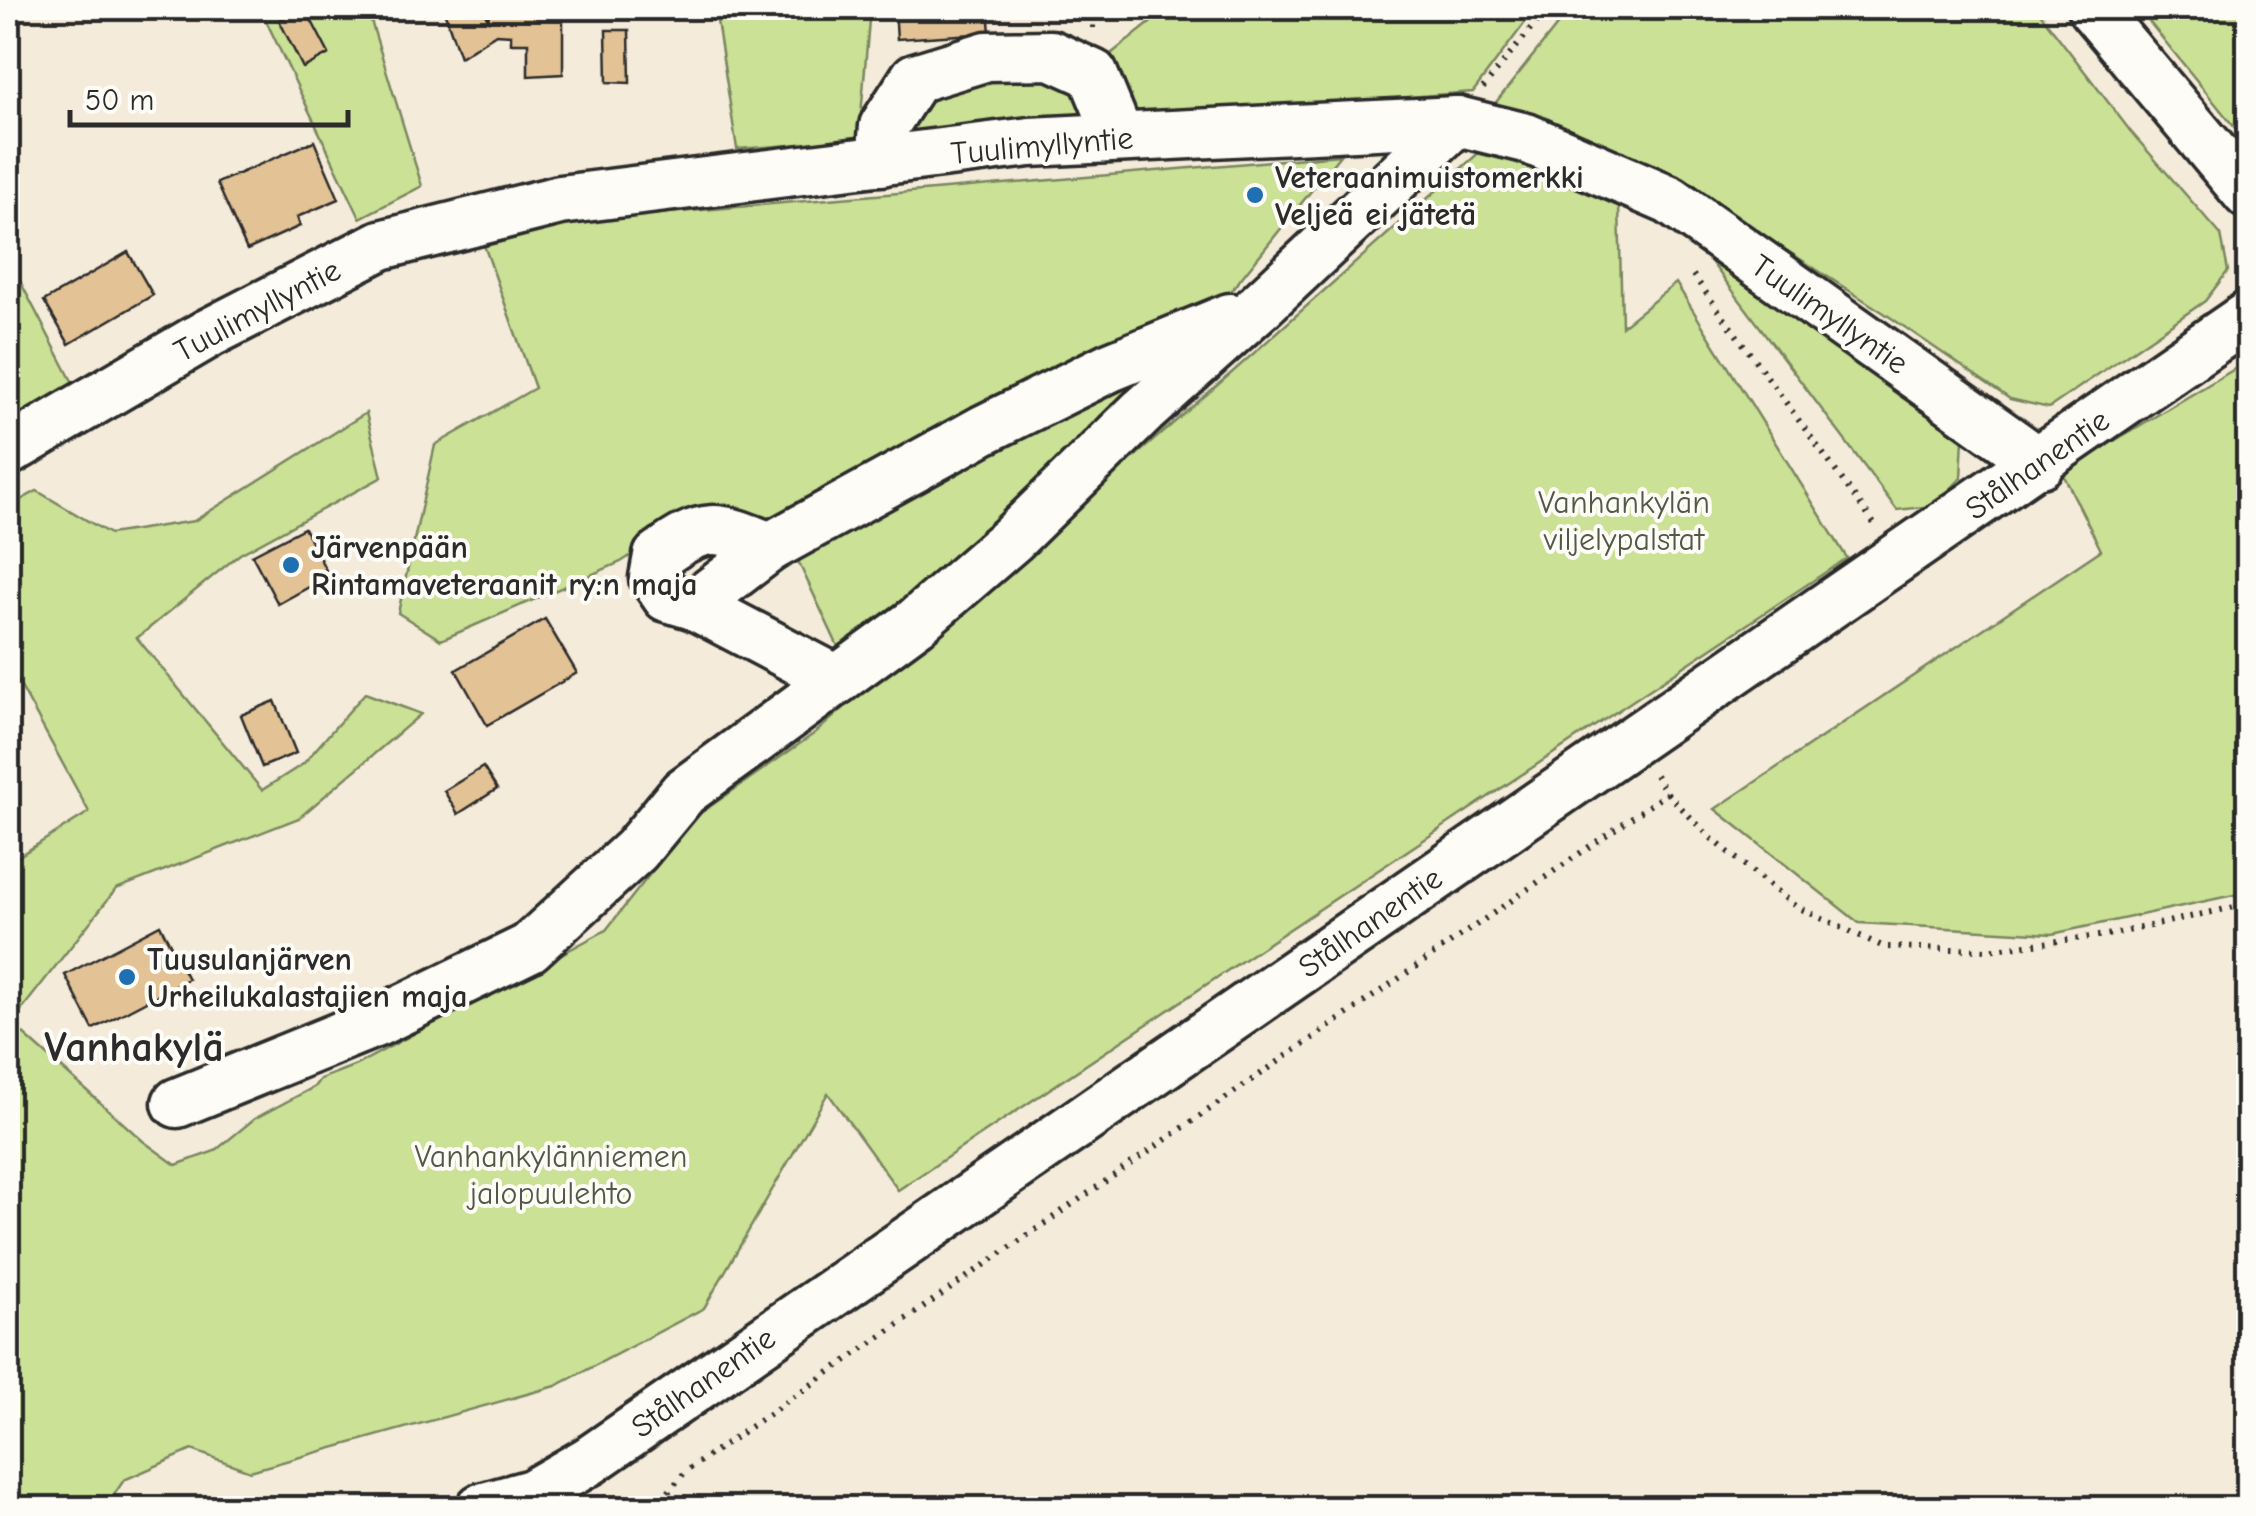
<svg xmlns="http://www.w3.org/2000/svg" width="2256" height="1516" font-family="'Comic Neue',sans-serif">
<rect width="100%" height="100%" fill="#f5ebda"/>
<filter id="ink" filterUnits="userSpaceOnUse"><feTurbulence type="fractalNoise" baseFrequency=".01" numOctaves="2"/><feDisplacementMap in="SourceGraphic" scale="20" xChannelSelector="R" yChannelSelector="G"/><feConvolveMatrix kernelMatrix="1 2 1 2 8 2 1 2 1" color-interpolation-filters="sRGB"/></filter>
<g filter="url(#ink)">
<g fill="#cae196" stroke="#7a8660" stroke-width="2.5">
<path d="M260,8H367L422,186L360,218Z"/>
<path d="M715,8H870L859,140L737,149Z"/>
<path d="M1169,8H1536L1473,92L1128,119L1102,61Z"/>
<path d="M1571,8H2036L2131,132L2221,235L2228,271L2205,301L2049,408L2010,399L1884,313L1677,180L1493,106Z"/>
<path d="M2138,8H2248V144Z"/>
<path d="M987,69L1052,71L1080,87L1102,122L901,141L925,91Z"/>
<path d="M1483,149L1619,204L1622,326L1676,283L1847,558L898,1190L828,1093L704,1308L556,1386L250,1471L192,1450L124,1480L105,1508H8V863L89,812L8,663V507L37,491L110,534L194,521L366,413L382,477L240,554L137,638L262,790L303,764L365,693L421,714L299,818L116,889L11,1023L143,1141L176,1165L215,1151L254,1119L314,1087L320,1079L356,1065L606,930L695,817L815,733L1236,369Z"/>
<path d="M1340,155L1174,362L982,540L842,655L798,561L763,520L694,514L621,562L441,640L398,613L435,445L535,388L484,245L563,222Z"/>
<path d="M1700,247L1963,438L1961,478L1934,506L1897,510Z"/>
<path d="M8,258L74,385L8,422Z"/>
<path d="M2248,361V892L2052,934L1859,923L1715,809L2101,550L2062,472Z"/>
</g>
<g fill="#e3c296" stroke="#2b2b2b" stroke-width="2.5">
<path d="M305,8L329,54L303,68L279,20Z"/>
<path d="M443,8H483L489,22L488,8H563V74L528,76V43H511V35L496,34L460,57Z"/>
<path d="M895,8H988L990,33L897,39Z"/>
<path d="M606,30H629L630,83L607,82Z"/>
<path d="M314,141L339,199L297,217L300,226L247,250L217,183Z"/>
<path d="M128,252L153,295L69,344L44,301Z"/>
<path d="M304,528L329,576L278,604L252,555Z"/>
<path d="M545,619L577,673L487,725L456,670Z"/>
<path d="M275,701L296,753L262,767L241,715Z"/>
<path d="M483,767L497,789L458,814L444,791Z"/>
<path d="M160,925L188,979L93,1029L65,975Z"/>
</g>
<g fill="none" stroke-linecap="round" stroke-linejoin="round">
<defs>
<g id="minor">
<path d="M2092,8L2248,194"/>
<path d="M881,161L884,126L915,78L987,56L1051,55L1093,74L1119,137"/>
<path d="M8,451L209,333L381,245L560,200L1030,142L1457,121L1526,138L1670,200L2040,463"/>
<path d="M694,605L667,597L654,578L658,556C706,520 717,526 770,547"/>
<path d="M837,680L694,605L770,547L983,430L1110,367L1230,318"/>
<path d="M177,1103L379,1021L529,948L636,850L684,792L916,622L1012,539L1143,411L1260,306L1457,121"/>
<path d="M481,1508L532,1494L589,1461L2248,316"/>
</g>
</defs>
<use href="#minor" stroke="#2b2b2b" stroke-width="55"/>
<g stroke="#2b2b2b" stroke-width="6" stroke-dasharray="2.5 8" stroke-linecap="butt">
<path d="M1093,28V8"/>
<path d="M1483,88L1548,8"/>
<path d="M1693,275L1875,525"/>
<path d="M1667,793L1711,838L1795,906L1884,947L1987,950L2114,934L2248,904"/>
<path d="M655,1508L685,1472L1667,793L1655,775"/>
</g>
<use href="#minor" stroke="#fdfcf7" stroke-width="48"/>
</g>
</g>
<g fill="#1f6fb2" stroke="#fdfcf7" stroke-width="4">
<circle cx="1255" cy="195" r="10"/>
<circle cx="291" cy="565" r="10"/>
<circle cx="127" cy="977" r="10"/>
</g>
<g text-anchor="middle" stroke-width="8" stroke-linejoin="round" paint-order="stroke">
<g font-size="32" fill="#2b2b2b" stroke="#fdfcf7">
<text transform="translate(1042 145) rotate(-5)" y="11">Tuulimyllyntie</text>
<text transform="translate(257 310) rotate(-28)" y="11">Tuulimyllyntie</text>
<text transform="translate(1830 314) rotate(35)" y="11">Tuulimyllyntie</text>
<text transform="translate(2037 464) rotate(-35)" y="11">Stålhanentie</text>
<text transform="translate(1370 922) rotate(-35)" y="11">Stålhanentie</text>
<text transform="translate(703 1382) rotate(-35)" y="11">Stålhanentie</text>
</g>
<g font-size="32" font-weight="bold" fill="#2b2b2b" stroke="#fdfcf7" text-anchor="start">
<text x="1275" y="188">Veteraanimuistomerkki<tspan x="1275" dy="37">Veljeä ei jätetä</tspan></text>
<text x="311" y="558">Järvenpään<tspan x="311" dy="37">Rintamaveteraanit ry:n maja</tspan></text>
<text x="147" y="970">Tuusulanjärven<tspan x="147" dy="37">Urheilukalastajien maja</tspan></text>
</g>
<g font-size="32" fill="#535846" stroke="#fdfcf7">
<text x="1624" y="513">Vanhankylän<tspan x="1624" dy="37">viljelypalstat</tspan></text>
<text x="551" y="1167">Vanhankylänniemen<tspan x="551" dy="37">jalopuulehto</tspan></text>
</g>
<g font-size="42" font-weight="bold" fill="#2b2b2b" stroke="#fdfcf7">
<text x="134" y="1061">Vanhakylä</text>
</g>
</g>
<rect width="2256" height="1516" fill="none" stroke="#fdfcf7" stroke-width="40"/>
<rect x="20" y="20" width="2216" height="1476" fill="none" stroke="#2b2b2b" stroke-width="4" filter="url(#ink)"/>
<path d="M70 110v15h278v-15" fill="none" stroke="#2b2b2b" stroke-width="5"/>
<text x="85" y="110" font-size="30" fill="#2b2b2b" stroke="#fdfcf7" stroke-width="8" paint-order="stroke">50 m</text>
</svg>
